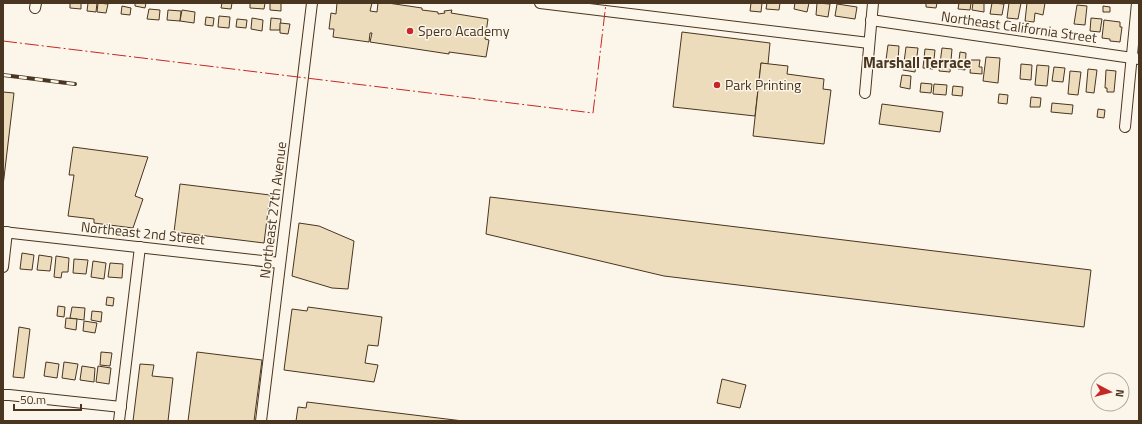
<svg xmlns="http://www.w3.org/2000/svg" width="1142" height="424" font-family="'Titillium Web',sans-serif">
<rect width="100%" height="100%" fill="#fbf6e9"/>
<g fill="#ecdcbc" stroke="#4a3520">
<path d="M70,3H81V9L70,8Z"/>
<path d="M88,3H97L96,12L87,11Z"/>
<path d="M98,3L108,4L106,13L97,12Z"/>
<path d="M135,3H146L145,8L135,6Z"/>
<path d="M222,3H232L231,9L221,8Z"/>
<path d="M250,3H265L264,9L250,8Z"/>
<path d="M270,3H281V11L270,10Z"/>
<path d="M337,3H372L370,11L377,12L378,3H388L422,8V10L438,12V14L445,13L444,11L452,10L451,13L488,19L485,39L489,40L486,57L449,52V54L370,42L372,33H370L369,42L333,37L334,29H329L331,13L336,14Z"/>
<path d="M751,3H762L761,12L750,11Z"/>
<path d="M767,3H780L779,10L766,9Z"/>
<path d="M795,3H809L807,12L794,9Z"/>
<path d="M817,3L830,4L828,17L816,15Z"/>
<path d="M926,3H937L936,8L926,7Z"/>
<path d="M959,3H971L970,10L958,9Z"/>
<path d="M973,3H984V12L972,10Z"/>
<path d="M992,3L1004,4L1002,15L990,14Z"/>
<path d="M1009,3H1021L1018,19L1007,18Z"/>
<path d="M1027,3H1045L1043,15L1035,13L1034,22L1025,21Z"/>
<path d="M837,4L857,7L855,19L835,16Z"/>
<path d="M1077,5L1087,6L1085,25L1074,24Z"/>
<path d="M122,6L131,8L130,15L121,14Z"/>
<path d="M1103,6L1110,7V12H1103Z"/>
<path d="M149,9L160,10L159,20L147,19Z"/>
<path d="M168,10L181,11L180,21L167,20Z"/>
<path d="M182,10L195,12L194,23L180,21Z"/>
<path d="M219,16L230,17L229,28L218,27Z"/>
<path d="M206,17L214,18L213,26L205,25Z"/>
<path d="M252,18L263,20L262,31L251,29Z"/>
<path d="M271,18L281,19L280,30H270Z"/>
<path d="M1091,18L1102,19L1100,32L1090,31Z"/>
<path d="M237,19L247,20L246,28L236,27Z"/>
<path d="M1104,20L1120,22V27H1122L1120,42L1110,41V39L1102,38Z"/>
<path d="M280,23L290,24L288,34L280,33Z"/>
<path d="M682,32L770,43L768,64L761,63L755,116L673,107Z"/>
<path d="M888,45L899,46L898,61L886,60Z"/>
<path d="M906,47L918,48L915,72L903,70Z"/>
<path d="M942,48L952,49L950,72L939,71Z"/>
<path d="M925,49L935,50L933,69L923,68Z"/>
<path d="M960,52L966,53L965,70L958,69Z"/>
<path d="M986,57L1000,58L998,83L983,81Z"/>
<path d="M971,60H980L979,67H982V74L970,73Z"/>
<path d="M761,63L788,66L787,74L824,79L823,89L831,90L824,144L753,136Z"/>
<path d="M1021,64L1032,65L1031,80L1020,79Z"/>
<path d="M1037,65L1049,66L1047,86L1035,85Z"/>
<path d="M1054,67L1065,68L1063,82L1052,81Z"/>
<path d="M1088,69L1097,70L1094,93L1086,92Z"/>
<path d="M1106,70L1116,71L1114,92H1107V88H1105Z"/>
<path d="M1070,71L1081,72L1078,95L1068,94Z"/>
<path d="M902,75L911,76L910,89L900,87Z"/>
<path d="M921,83L932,84L931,93L920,92Z"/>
<path d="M934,84L947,85L946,95L933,94Z"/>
<path d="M953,86L963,87L962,96L952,95Z"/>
<path d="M3,92L14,93L3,186Z"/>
<path d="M999,94L1008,95L1007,104L998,103Z"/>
<path d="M1031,97L1041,98L1040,107H1030Z"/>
<path d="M1052,103L1073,105L1072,114L1051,112Z"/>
<path d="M882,104L943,112L940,132L879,124Z"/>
<path d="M1098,109L1105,110L1104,118L1097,117Z"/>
<path d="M73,147L148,157L135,196L143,199L133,228L94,223V219L68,216L74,175H69Z"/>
<path d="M180,184L270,195L264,243L174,232Z"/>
<path d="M490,197L1091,270L1084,327L664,276L486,234Z"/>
<path d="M299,223L319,226L354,241L348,289L332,288L292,276Z"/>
<path d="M22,253L34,255L32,270L20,269Z"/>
<path d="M39,255L52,257L50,271L37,270Z"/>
<path d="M56,256L69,258L68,272H62L61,278L54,277Z"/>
<path d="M74,259L88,260L86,274L73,273Z"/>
<path d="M93,261L106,263L104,279L91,277Z"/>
<path d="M110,263L123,264L122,278L108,277Z"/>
<path d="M107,297L114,298L113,306L106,305Z"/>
<path d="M58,306L65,307L64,317L57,316Z"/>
<path d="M72,307L85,308L84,320L70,318Z"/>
<path d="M308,307L382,317L378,346L368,345L365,363L378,365L374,382L284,370L292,309L307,311Z"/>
<path d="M92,311L102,312L101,322L91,320Z"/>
<path d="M66,318L77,319L76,330L65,328Z"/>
<path d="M84,321L97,323L95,333L83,331Z"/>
<path d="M19,327L30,329L24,378L13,377Z"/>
<path d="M101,352L112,353L110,366L100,365Z"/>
<path d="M197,352L262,360L254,421H188Z"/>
<path d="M46,362L59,364L57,378L44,376Z"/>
<path d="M64,362L78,364L75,380L62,378Z"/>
<path d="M140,364L154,365L152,376L173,378L168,421H133Z"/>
<path d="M82,366L95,368L94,382L80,380Z"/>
<path d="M98,366L111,368L109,384L96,382Z"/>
<path d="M722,379L746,385L740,408L717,403Z"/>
<path d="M307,402L463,421H296L298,407L306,408Z"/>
</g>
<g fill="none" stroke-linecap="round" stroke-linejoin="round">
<defs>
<g id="minor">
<path d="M540,3L869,43"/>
<path d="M35,8L36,3"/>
<path d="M871,20L1139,59"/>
<path d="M865,93L873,3"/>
<path d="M1125,127L1137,3"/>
<path d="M3,232L280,263"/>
<path d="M3,267L7,232"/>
<path d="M3,395H9L121,407"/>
<path d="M119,421L140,247"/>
<path d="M261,421L312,3"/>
</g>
</defs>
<use href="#minor" stroke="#4a3520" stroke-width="12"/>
<use href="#minor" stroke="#fbf6e9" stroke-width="10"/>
<defs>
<path id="rail" d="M3,75L75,84"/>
</defs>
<use href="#rail" stroke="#4a3520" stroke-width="4"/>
<use href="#rail" stroke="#fbf6e9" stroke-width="2.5" stroke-dasharray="8" stroke-linecap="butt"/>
<path stroke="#c62828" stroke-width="1" stroke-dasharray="14 3 2 3" stroke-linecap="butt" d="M3,41L593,113L606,3"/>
</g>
<g fill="#c62828" stroke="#fbf6e9" stroke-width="1.5">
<circle cx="410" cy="31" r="4"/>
<circle cx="717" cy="85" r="4"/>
</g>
<g text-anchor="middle" stroke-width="3" stroke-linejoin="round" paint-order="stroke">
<g font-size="14" fill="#4a3520" stroke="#fbf6e9">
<text transform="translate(1019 27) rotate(8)" y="5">Northeast California Street</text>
<text transform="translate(273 210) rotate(-83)" y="5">Northeast 27th Avenue</text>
<text transform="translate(143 233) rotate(6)" y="5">Northeast 2nd Street</text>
</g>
<g font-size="14" fill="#4a3520" stroke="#fbf6e9" text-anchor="start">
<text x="418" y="36">Spero Academy</text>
<text x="725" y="90">Park Printing</text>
</g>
<g font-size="15" font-weight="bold" fill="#4a3520" stroke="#fbf6e9">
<text x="917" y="68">Marshall Terrace</text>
</g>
</g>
<rect width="1142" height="424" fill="none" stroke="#4a3520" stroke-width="8"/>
<g transform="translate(1110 392) rotate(97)"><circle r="19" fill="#fbf6e9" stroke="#b4a999"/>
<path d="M0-3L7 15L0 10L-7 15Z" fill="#c62828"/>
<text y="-6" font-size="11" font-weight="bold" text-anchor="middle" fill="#4a3520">N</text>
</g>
<path d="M14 404v6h67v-6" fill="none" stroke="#4a3520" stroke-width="2"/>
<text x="20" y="404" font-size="12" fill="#4a3520" stroke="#fbf6e9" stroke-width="3" paint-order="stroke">50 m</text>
</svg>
